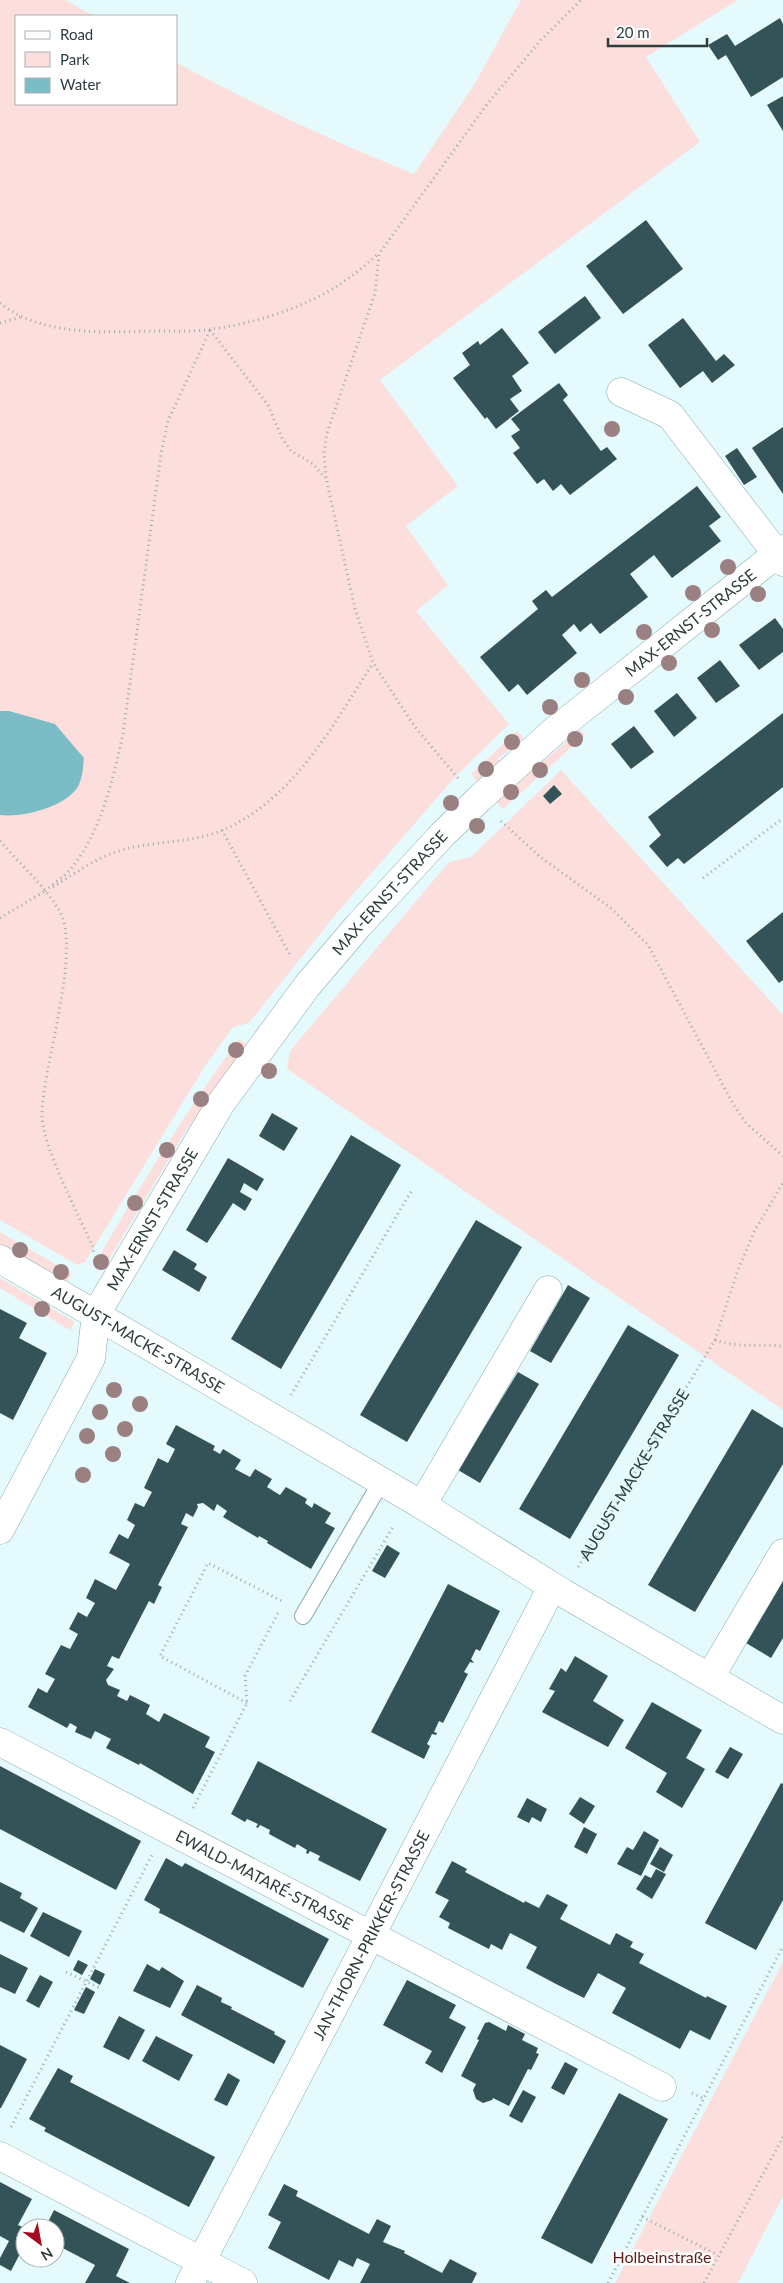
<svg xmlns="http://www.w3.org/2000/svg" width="783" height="2283" font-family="Lato,sans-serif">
<rect width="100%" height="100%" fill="#e4fafd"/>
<g fill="#fcdfdc">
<path d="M0,0H65L94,16H16V104H176V62C253,105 333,141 414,174L474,85L521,0H738L646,57L700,142L380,380L458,486L406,526L448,585L416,611L509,724L456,776L336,914L249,1023L233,1027L205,1066L85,1262L77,1265L0,1220Z"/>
<path d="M580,730L585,735L503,809L492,798L520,781Z"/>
<path d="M517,731L524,738L498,759L502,764L480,784L471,774Z"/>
<path d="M561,770L783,1015V1410L287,1069L290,1051L449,862L471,857Z"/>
<path d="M239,1039L247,1045L184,1134L105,1266L97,1260C141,1184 187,1110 239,1039Z"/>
<path d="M0,1232L72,1274L66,1283L0,1244Z"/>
<path d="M0,1278L75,1322L70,1330L0,1288Z"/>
<path d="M783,1962V2196L738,2283H615Z"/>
</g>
<path fill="#7bbcc6" d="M0,711H9L55,724L84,758C83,766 83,774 80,782C72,806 23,818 0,815Z"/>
<g fill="#335358">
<path d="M780,18L783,24V77L751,97L726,55L718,60L708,45L727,34L735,46Z"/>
<path d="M783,96V131L767,105Z"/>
<path d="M646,220L683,269L623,314L586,266Z"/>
<path d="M585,296L601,318L555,354L538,332Z"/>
<path d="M683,318L716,361L724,354L735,365L712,383L703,371L680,388L648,345Z"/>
<path d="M502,328L529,363L512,376L522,391L510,399L519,411L496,429L487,417L485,419L453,378L470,365L462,353L478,341L480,345Z"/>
<path d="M559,383L568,395L563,400L601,451L607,447L617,459L570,495L561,484L553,491L544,479L537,484L513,453L520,448L511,436L520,430L511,419Z"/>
<path d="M783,427V494L752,448Z"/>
<path d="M737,448L757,477L744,485L725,456Z"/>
<path d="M697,486L721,517L709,526L721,541L672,578L654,555L630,574L648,597L600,634L591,623L580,632L574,624L562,635L577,653L527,695L518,684L509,692L480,657L538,609L532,601L546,590L552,597Z"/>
<path d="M775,618L783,629V652L759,670L739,645Z"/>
<path d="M720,660L740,686L716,703L697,678Z"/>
<path d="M677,693L697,718L674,737L654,711Z"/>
<path d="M783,713V787L684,864L678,858L667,867L649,846L661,835L648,817Z"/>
<path d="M634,726L654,752L631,769L611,744Z"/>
<path d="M554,785L562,794L550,804L543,796Z"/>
<path d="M783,912V980L779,983L746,941Z"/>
<path d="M272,1113L298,1128L284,1151L259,1136Z"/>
<path d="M351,1135L401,1165L281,1369L231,1339Z"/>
<path d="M228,1158L264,1179L257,1191L244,1183L240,1192L252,1199L245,1211L233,1203L207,1243L186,1230Z"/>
<path d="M476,1220L522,1247L407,1442L360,1415Z"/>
<path d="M174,1250L197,1264L194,1269L207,1277L199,1292L162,1270Z"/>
<path d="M568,1285L590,1298L551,1363L530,1351Z"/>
<path d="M0,1309L27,1323L19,1338L47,1353L13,1420L0,1413Z"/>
<path d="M628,1325L679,1355L570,1539L519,1509Z"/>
<path d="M518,1372L539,1384L480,1483L458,1470Z"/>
<path d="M752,1409L783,1428V1464L695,1612L648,1585Z"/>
<path d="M176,1425L215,1446L213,1450L220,1454L223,1449L241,1460L235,1469L250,1477L255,1469L272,1479L267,1487L280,1495L286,1487L307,1499L305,1503L312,1508L314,1503L331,1513L325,1523L335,1528L311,1569L267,1543L268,1541L259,1536L258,1538L223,1517L227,1511L217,1504L214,1511L203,1503L197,1504L198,1507L193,1517L186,1513L181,1524L188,1527L158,1585L162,1587L154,1604L149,1601L119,1659L112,1656L107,1666L114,1669L106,1680L108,1685L120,1690L117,1696L127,1701L130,1695L150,1705L146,1714L159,1722L164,1713L210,1737L205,1747L215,1752L193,1794L140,1763L139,1765L106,1748L111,1739L95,1731L91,1739L75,1732L77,1727L70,1723L67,1728L28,1707L38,1688L47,1693L55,1679L45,1674L61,1645L70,1649L78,1634L69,1629L78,1612L87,1617L95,1603L86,1598L95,1579L116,1590L130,1564L109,1553L119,1534L128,1539L135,1525L127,1520L135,1503L144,1507L152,1492L144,1488L158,1458L168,1463L175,1449L166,1444Z"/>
<path d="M387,1545L400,1553L385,1578L372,1571Z"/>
<path d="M783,1580V1638L771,1658L746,1643Z"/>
<path d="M448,1584L500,1611L480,1651L476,1649L471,1659L474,1663L470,1662L464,1672L468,1674L443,1723L439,1721L434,1732L437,1733L436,1735L432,1734L427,1744L430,1746L424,1759L371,1732Z"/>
<path d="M575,1656L608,1676L593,1701L624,1720L608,1747L542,1712L555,1691L549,1689L561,1668L566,1672Z"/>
<path d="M652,1702L702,1730L686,1758L705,1769L682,1808L656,1792L667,1773L625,1748Z"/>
<path d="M730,1747L743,1754L728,1779L715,1772Z"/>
<path d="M258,1761L387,1829L360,1881L318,1860L320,1856L310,1851L308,1854L306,1853L307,1850L297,1844L295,1848L269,1834L270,1830L260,1825L258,1828L256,1827L258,1824L247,1819L245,1822L231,1814Z"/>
<path d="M0,1766L141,1841L116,1890L0,1829Z"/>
<path d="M781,1783L783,1784V1900L756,1950L705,1923Z"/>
<path d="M580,1797L595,1806L584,1824L569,1814Z"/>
<path d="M527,1798L547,1809L541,1822L532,1817L529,1823L517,1817Z"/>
<path d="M584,1827L597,1834L587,1854L574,1847Z"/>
<path d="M644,1831L659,1840L641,1876L617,1864L627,1847L633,1850Z"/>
<path d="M660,1847L673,1855L664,1872L650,1864Z"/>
<path d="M166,1858L182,1867L185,1863L329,1939L303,1988L162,1914L159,1913L160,1909L144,1900Z"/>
<path d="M452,1861L467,1869L465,1872L524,1903L525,1901L539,1908L547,1894L568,1905L560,1919L610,1945L616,1933L633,1942L630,1947L644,1954L639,1963L706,1998L707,1996L727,2006L710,2040L690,2030L680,2049L612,2013L626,1988L598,1973L584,1998L556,1984L526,1968L537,1947L510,1933L502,1950L491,1944L489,1949L448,1928L450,1923L439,1917L449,1900L435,1893Z"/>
<path d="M656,1869L666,1874L652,1899L636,1889L645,1875L651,1878Z"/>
<path d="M0,1882L22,1893L20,1898L38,1908L24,1933L0,1921Z"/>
<path d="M43,1912L82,1931L69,1957L30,1936Z"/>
<path d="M0,1954L28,1968L15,1994L0,1987Z"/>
<path d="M78,1960L88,1965L82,1975L73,1970Z"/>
<path d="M147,1964L159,1971L162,1967L184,1981L170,2008L133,1991Z"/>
<path d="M95,1969L105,1974L100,1985L90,1979Z"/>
<path d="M40,1975L53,1982L39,2008L26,2001Z"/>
<path d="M407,1980L456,2005L449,2018L466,2027L442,2073L425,2063L432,2051L383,2025Z"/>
<path d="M197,1985L222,1998L221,2002L232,2007L231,2009L275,2032L274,2034L286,2041L274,2064L181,2015Z"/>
<path d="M86,1987L95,1992L84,2014L74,2010Z"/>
<path d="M119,2016L145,2030L129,2060L103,2047Z"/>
<path d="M489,2022L506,2031L508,2025L525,2034L522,2040L538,2048L536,2053L539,2054L531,2070L528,2069L509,2106L493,2098L492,2100L483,2103L476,2099L473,2090L476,2084L461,2076L479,2040L477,2039L485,2023Z"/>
<path d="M156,2036L193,2055L179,2081L142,2061Z"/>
<path d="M0,2045L27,2059L1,2108H0Z"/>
<path d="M565,2062L578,2069L564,2095L551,2088Z"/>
<path d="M58,2068L73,2076L70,2082L215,2157L189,2207L44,2131L46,2128L29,2119Z"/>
<path d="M228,2073L240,2080L227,2106L214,2100Z"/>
<path d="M523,2090L536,2097L522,2123L509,2116Z"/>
<path d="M619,2093L668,2119L592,2264L541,2238Z"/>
<path d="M0,2182L32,2199L18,2225L25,2228V2244L11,2271L0,2265V2258L9,2241L0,2236Z"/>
<path d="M284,2184L298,2191L296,2196L369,2234L377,2219L391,2226L383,2242L405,2251L404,2253L442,2273L450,2259L477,2273L472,2283H360L370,2264L357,2258L353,2267L339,2260L329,2280L268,2248L281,2222L268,2215Z"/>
<path d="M54,2210L129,2249L116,2276L130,2283H85L95,2265L55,2244V2228H45Z"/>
</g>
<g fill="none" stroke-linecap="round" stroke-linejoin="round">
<defs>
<path id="service" d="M303,1616L381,1482"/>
<g id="minor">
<path d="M621,392L670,415L783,562"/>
<path id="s2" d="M0,1259L422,1505L563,1593L783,1720"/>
<path d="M422,1505L548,1290"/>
<path id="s3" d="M0,1530L91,1358L96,1314L221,1103L307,986L358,926L442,835L479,799L553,732L783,549"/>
<path d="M710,1677L783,1553"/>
<path id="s4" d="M0,1742L662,2087"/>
<path d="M0,2156L243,2283"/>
<path id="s5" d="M190,2283L552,1587"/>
</g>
</defs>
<use href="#service" stroke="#8aabb1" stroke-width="18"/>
<use href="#minor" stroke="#8aabb1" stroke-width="29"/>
<g stroke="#99abae" stroke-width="3" stroke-dasharray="1 4" stroke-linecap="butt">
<path d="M0,303C42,337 106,332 158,331C175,331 194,332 211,329C244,325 279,315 309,301C335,290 357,273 378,254"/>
<path d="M0,323L21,317"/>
<path d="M210,330L268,405L282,438L291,451L313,464L325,478"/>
<path d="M458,778L415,727L373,663L355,609L326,478L324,453L327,433L375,293L379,254L488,103L541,40L581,0"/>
<path d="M501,821L539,856L612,909L648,945L733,1104L746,1123L783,1156"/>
<path d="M222,830L291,957"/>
<path d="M0,841C19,863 44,885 59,910C83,949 42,1067 42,1116C43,1148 79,1216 93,1247L94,1255"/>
<path d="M703,878L783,818"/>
<path d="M53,887C74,874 96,858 119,851C153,840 191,844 223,830C294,799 333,725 373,663"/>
<path d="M45,891C54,883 66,876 73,866C102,829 113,779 123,734L161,454L168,421L210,330"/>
<path d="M0,918L45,891"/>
<path d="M715,1340C735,1348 761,1344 783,1346"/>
<path d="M291,1395L412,1190"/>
<path id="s1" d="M578,1567L715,1340L738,1270L755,1230L783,1183"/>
<path d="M290,1701L394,1525"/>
<path d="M247,1703L160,1656L208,1563L282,1601"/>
<path d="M193,1808L247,1703L245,1676L278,1613"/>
<path d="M66,1972L100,1988"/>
<path d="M692,2093L703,2098"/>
<path d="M11,2127L152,1855"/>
<path d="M642,2217L718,2255"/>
<path d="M608,2283L783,1946"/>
<path d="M704,2283L783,2137"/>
</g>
<use href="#service" stroke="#fff" stroke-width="16"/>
<use href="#minor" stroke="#fff" stroke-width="28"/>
</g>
<g fill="#9b8081">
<circle cx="612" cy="429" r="8"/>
<circle cx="728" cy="567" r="8"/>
<circle cx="693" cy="593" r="8"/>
<circle cx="758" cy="594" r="8"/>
<circle cx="712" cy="630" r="8"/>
<circle cx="644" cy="632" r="8"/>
<circle cx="669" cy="663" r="8"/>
<circle cx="582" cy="680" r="8"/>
<circle cx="626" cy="697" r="8"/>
<circle cx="550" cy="707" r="8"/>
<circle cx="575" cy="739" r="8"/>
<circle cx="512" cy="742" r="8"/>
<circle cx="486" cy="769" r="8"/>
<circle cx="540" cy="770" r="8"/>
<circle cx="511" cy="792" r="8"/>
<circle cx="451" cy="803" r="8"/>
<circle cx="477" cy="826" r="8"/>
<circle cx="236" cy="1050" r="8"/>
<circle cx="269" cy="1071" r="8"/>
<circle cx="201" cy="1099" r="8"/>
<circle cx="167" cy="1150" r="8"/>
<circle cx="135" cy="1203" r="8"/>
<circle cx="20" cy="1250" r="8"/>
<circle cx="101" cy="1262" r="8"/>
<circle cx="61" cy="1272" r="8"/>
<circle cx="42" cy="1309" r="8"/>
<circle cx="114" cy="1390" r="8"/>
<circle cx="140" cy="1404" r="8"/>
<circle cx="100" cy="1412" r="8"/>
<circle cx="125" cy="1429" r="8"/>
<circle cx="87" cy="1436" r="8"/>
<circle cx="113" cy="1454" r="8"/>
<circle cx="83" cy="1475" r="8"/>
</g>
<g text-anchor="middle" stroke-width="5" stroke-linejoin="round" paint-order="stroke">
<g font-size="16" fill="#2e3c3e" stroke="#fff">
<text dy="6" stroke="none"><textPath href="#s3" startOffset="1159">MAX-ERNST-STRASSE</textPath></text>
<text dy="6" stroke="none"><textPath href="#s3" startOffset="754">MAX-ERNST-STRASSE</textPath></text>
<text dy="6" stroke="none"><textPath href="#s3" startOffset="349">MAX-ERNST-STRASSE</textPath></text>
<text dy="6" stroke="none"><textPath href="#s2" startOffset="160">AUGUST-MACKE-STRASSE</textPath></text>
<text dy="6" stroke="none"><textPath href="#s1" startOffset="108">AUGUST-MACKE-STRASSE</textPath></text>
<text dy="6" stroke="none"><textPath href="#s4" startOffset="298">EWALD-MATARÉ-STRASSE</textPath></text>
<text dy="6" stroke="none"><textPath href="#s5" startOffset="392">JAN-THORN-PRIKKER-STRASSE</textPath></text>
</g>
<g font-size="16" fill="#5f1c1c" stroke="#fff">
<text x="662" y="2263">Holbeinstraße</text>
</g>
</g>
<rect x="15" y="15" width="162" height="90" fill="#ffffff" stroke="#abb1b2"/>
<rect x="25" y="31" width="25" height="8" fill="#ffffff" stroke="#abb1b2"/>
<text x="60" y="40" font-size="15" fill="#2e3c3e">Road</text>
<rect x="25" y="52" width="25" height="15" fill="#fcdfdc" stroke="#abb1b2"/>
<text x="60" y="65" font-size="15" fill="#2e3c3e">Park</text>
<rect x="25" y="78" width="25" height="15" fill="#7bbcc6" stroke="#abb1b2"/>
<text x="60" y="90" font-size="15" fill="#2e3c3e">Water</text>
<g transform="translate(40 2243) rotate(148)"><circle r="24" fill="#ffffff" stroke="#abb1b2"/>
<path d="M0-4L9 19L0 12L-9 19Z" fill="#a40b1e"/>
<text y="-8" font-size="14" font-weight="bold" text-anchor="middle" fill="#2e3c3e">N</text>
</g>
<path d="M608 38v8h99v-8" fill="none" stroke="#2e3c3e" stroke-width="2.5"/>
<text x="616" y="38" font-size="15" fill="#2e3c3e" stroke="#ffffff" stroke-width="4" paint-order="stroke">20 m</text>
</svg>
